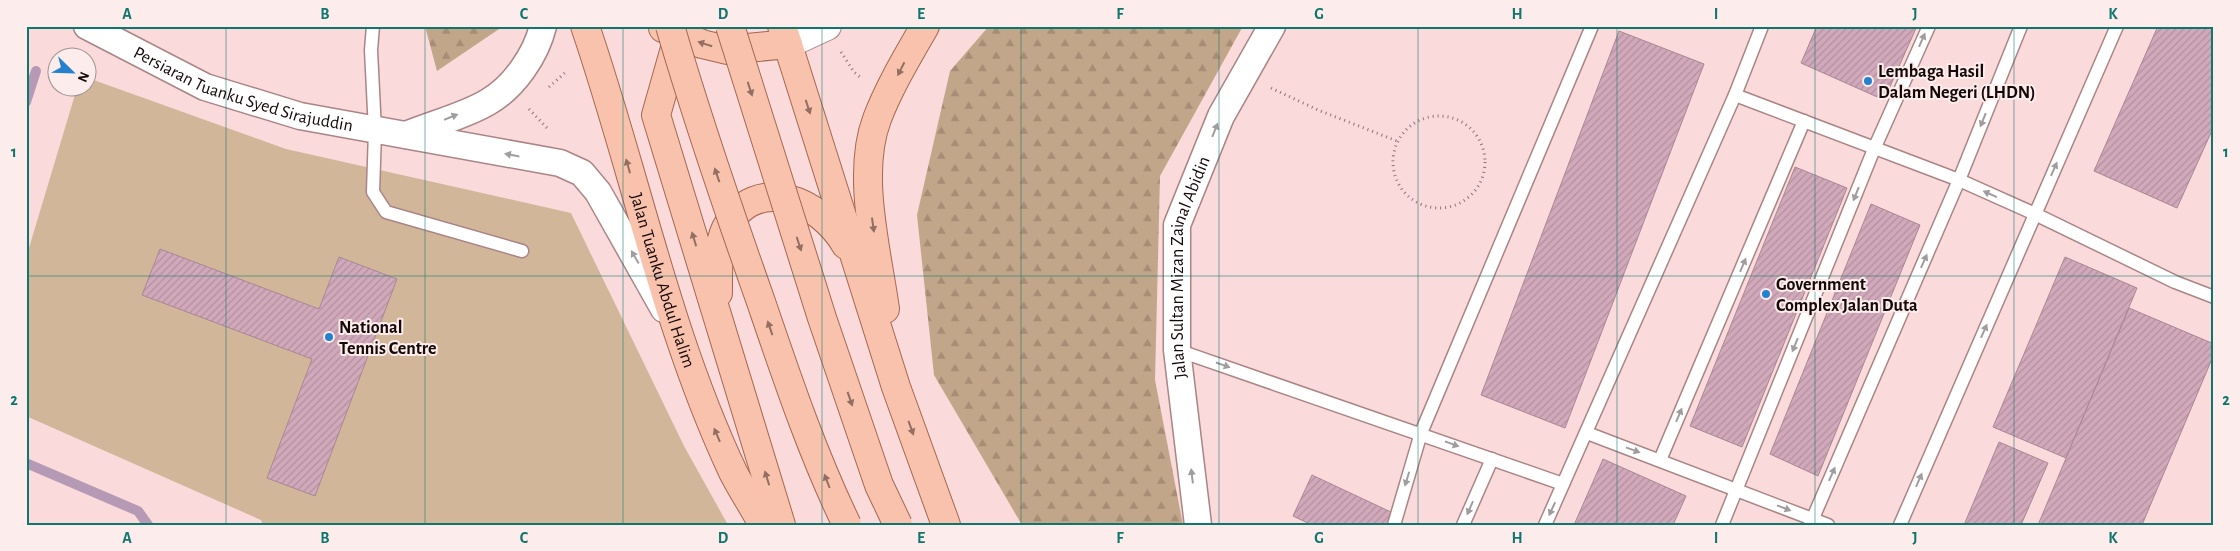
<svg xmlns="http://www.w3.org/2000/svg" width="2240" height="551" font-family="'Alegreya Sans',sans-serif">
<defs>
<pattern id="forest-firs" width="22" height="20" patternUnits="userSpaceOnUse" patternTransform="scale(1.25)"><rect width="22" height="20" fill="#c2a689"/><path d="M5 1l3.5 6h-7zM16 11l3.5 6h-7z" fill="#a68d75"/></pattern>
<pattern id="building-hatch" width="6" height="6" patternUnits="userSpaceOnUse" patternTransform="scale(1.25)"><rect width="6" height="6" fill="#d1a9ba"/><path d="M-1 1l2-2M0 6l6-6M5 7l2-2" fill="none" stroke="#b3909f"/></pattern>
</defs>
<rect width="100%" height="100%" fill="#fadada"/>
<path fill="#d2b69a" d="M88,78L286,149L571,213L684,446L728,525H263L261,520L26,416V258L77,88H88Z"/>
<g fill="url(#forest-firs)">
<path d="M425,26H502V27L437,71Z"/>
<path d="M989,26H1243L1160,176L1155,380L1183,525H1022L934,375L917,215L950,71Z"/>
</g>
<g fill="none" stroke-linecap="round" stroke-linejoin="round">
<g stroke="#b599b5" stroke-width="10">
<path d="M26,102L36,71"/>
<path d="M26,463L138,511L148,525"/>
</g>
</g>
<g fill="url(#building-hatch)" stroke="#a88795">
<path d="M1817,26H1917L1884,100L1801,63Z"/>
<path d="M2158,26H2214V126L2177,208L2094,171Z"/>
<path d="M1619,31L1704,64L1565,428L1481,395Z"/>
<path d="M1795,167L1847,188L1742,447L1690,426Z"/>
<path d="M1871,204L1920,225L1818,476L1770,454Z"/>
<path d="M160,249L319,309L339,257L397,279L315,496L267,478L312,359L142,295Z"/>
<path d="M2065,257L2137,288L2066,458L1993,427Z"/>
<path d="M2129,308L2214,344V354L2142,525H2038Z"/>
<path d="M1999,442L2048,463L2021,525H1964Z"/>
<path d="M1603,459L1686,496L1673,525H1574Z"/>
<path d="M1312,475L1393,513L1392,525H1312L1293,516Z"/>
</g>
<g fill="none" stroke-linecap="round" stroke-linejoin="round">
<defs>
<g id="service">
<path d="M373,26L371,50L375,131L373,192L386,212L522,251"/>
<path d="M1735,95L1959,180L2035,214L2175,282L2214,297"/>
<path d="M1177,350L1563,484"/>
<path d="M1587,433L1828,525"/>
<path d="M1660,460L1804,121"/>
<path d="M1394,525L1421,433L1592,26"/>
<path d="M1463,525L1492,459"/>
<path d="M1545,525L1735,95L1762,26"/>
<path d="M1722,525L1874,149L1929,26"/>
<path d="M1810,525L1959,180L2021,26"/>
<path d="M1900,525L2117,26"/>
</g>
<g id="minor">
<path id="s1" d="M87,26L205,87L300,116L560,163L582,173L598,192L664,309"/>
<path d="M406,135C430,125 467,115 488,102C514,87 536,55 543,26"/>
<path id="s2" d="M1198,525L1177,350V225L1221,116L1272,26"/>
</g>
<path id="tertiary" d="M788,44L827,26"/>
<g id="primary">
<path id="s3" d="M585,26C636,175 666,330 733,472C742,490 754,507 763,525"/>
<path d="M686,26L679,34L656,115L781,525"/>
<path d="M782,26L896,387L946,525"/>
<path d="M663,28L702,44L727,50L788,44"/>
<path d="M718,293C718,272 717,247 726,228C756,172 821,201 846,245"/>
<path d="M885,309C877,251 856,174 877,119C889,87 908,56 925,26"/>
</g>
</defs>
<use href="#service" stroke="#a98586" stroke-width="15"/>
<use href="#minor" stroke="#a98586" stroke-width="29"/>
<use href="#tertiary" stroke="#a98586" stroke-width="30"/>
<use href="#primary" stroke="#a56750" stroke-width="30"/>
<g stroke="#8d7676" stroke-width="3" stroke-dasharray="1 4" stroke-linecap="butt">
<path d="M841,52L854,72L861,78"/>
<path d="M549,87L567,71"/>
<path d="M1271,88L1318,110L1397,141"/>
<path d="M529,109L547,128"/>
<circle cx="1439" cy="162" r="46"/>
</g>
<use href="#service" stroke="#fff" stroke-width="12"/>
<use href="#minor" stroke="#fff" stroke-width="26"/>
<use href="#tertiary" stroke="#fff" stroke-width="28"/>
<use href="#primary" stroke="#f8c2ad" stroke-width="28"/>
<defs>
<g id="primary-bridge">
<path d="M670,26C697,118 728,209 760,299C786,375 812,453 847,525"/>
<path d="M730,26L822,318L879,485L898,525"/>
</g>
</defs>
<use href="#primary-bridge" stroke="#a56750" stroke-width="30" stroke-linecap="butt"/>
<use href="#primary-bridge" stroke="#f8c2ad" stroke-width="28"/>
</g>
<defs><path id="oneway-solid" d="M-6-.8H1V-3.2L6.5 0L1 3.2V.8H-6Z" transform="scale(1.25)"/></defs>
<g fill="#a19c9d">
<use href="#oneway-solid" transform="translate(1922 40) rotate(-66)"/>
<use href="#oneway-solid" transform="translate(451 117) rotate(-22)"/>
<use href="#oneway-solid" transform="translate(1983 120) rotate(112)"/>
<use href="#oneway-solid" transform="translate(1215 130) rotate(-68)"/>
<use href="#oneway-solid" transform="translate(512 155) rotate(-169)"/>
<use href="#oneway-solid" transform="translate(2054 169) rotate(-66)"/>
<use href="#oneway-solid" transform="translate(1856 194) rotate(112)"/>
<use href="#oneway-solid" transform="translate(1990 194) rotate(-156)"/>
<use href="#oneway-solid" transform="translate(635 257) rotate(-120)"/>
<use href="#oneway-solid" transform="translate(1924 261) rotate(-66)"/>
<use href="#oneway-solid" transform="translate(1743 265) rotate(-67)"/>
<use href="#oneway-solid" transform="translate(1984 331) rotate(-66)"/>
<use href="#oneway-solid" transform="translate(1795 345) rotate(112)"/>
<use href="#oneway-solid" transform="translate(1223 365) rotate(19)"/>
<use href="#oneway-solid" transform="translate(1679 415) rotate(-67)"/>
<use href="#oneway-solid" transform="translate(1452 444) rotate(20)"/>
<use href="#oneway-solid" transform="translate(1633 450) rotate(20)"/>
<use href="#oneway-solid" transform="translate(1832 474) rotate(-66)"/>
<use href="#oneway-solid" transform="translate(1192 476) rotate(-97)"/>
<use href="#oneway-solid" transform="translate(1407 479) rotate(107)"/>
<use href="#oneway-solid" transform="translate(1919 480) rotate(-66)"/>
<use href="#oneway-solid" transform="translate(1470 508) rotate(114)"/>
<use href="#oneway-solid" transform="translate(1784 508) rotate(21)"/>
<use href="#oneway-solid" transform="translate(1552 509) rotate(115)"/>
</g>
<g fill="#926e63">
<use href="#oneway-solid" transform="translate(705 44) rotate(-163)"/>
<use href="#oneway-solid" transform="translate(901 69) rotate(117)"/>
<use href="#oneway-solid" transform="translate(750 89) rotate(72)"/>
<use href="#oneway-solid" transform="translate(808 107) rotate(72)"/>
<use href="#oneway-solid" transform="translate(628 166) rotate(-106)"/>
<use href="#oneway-solid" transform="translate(717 175) rotate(-109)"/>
<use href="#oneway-solid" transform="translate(873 225) rotate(82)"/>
<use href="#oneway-solid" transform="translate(694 239) rotate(-107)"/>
<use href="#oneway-solid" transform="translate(799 244) rotate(72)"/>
<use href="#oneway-solid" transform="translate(770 328) rotate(-109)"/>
<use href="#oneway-solid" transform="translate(850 399) rotate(71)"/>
<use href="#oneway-solid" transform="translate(911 428) rotate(70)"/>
<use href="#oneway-solid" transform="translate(717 435) rotate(-113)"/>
<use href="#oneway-solid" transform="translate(767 478) rotate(-107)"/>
<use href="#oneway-solid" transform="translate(827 481) rotate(-111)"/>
</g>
<path fill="none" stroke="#0f766e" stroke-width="1" stroke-opacity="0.55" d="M226,26V525M425,26V525M623,26V525M822,26V525M1021,26V525M1219,26V525M1418,26V525M1617,26V525M1815,26V525M2014,26V525M26,276H2214"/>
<g fill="#2481cd" stroke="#fcecec" stroke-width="2">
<circle cx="1868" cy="81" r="5"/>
<circle cx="1766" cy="294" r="5"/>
<circle cx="329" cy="337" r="5"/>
</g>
<g text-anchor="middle" stroke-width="4" stroke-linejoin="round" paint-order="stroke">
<g font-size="18" font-weight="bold" fill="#150809" stroke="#fcecec" text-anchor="start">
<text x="1878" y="77">Lembaga Hasil<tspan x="1878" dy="21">Dalam Negeri (LHDN)</tspan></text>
<text x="1776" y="290">Government<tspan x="1776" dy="21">Complex Jalan Duta</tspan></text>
<text x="339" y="333">National<tspan x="339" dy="21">Tennis Centre</tspan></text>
</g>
<g font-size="18" fill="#150809" stroke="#fcecec">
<text dy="6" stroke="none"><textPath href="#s1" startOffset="170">Persiaran Tuanku Syed Sirajuddin</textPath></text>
<text dy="6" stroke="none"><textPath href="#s2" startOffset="261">Jalan Sultan Mizan Zainal Abidin</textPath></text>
<text dy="6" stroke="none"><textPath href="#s3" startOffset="266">Jalan Tuanku Abdul Halim</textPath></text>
</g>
</g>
<rect width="2240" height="551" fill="none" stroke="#fcecec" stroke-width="55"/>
<g transform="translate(72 72) rotate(113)"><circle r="24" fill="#fcecec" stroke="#a09191"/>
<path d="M0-4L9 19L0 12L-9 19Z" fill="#2481cd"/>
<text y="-8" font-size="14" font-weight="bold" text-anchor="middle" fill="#150809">N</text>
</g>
<rect x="28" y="28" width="2184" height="496" fill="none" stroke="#0f766e" stroke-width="2"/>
<g font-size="16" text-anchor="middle" font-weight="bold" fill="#0f766e">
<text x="127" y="19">A</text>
<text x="325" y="19">B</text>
<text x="524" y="19">C</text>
<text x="723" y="19">D</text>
<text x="921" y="19">E</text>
<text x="1120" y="19">F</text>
<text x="1319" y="19">G</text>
<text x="1517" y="19">H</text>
<text x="1716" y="19">I</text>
<text x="1915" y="19">J</text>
<text x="2113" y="19">K</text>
<text x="14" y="157">1</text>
<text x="2226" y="157">1</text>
<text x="14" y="405">2</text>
<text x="2226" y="405">2</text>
<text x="127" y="543">A</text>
<text x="325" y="543">B</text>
<text x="524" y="543">C</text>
<text x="723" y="543">D</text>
<text x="921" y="543">E</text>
<text x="1120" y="543">F</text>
<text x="1319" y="543">G</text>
<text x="1517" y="543">H</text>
<text x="1716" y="543">I</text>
<text x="1915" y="543">J</text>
<text x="2113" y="543">K</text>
</g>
</svg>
